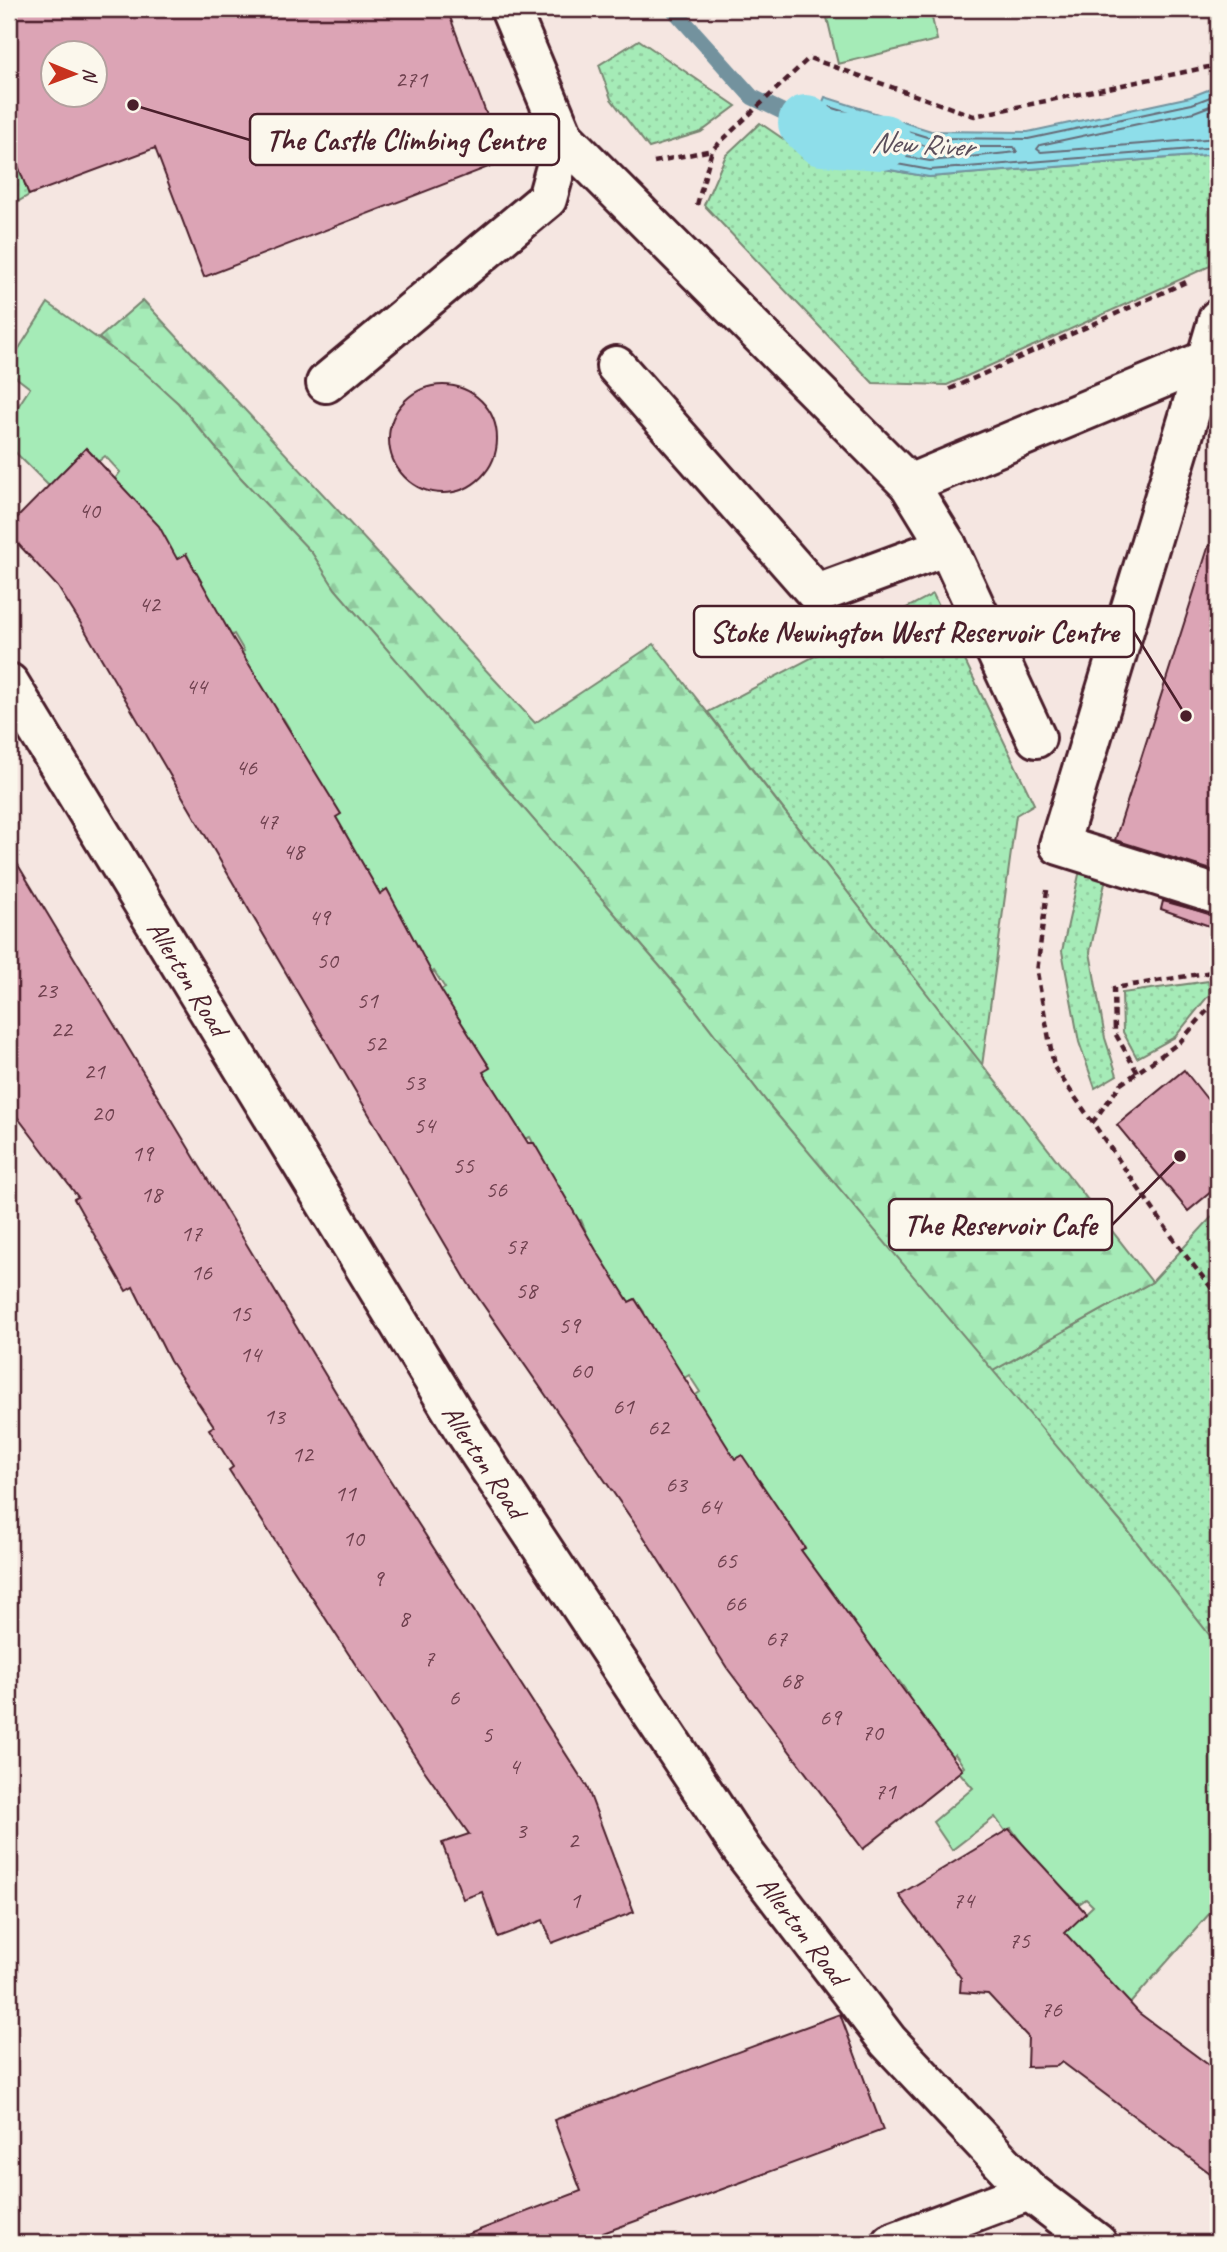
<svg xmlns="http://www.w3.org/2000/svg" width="1227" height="2252" font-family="Caveat,sans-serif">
<defs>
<pattern id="grass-dots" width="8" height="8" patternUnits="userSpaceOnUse" patternTransform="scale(1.75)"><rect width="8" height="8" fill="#a5ebb7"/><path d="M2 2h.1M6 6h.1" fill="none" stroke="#90c99e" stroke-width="1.8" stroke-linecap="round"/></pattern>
<pattern id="forest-firs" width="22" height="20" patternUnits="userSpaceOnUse" patternTransform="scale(1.75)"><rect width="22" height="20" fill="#a5ebb7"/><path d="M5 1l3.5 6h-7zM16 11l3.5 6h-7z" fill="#90c99e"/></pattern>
</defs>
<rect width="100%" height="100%" fill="#f5e6e1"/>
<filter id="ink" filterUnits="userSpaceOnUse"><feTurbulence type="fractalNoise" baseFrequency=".0143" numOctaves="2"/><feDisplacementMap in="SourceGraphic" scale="14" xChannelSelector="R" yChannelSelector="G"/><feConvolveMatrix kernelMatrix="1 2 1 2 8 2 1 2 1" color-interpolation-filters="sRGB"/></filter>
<g filter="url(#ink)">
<g fill="url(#grass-dots)" stroke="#788571" stroke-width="2">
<path d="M639,40L736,106L701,132L649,148L611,99L599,65Z"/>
<path d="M760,123L807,155L929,177L1218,154V258L1208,267L947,385L873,383L704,205L726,155Z"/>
<path d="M9,141L29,195L9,207Z"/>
<path d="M933,594L1034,804L1016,815L982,1066L708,712Z"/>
<path d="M1080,870L1106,878L1090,952L1105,1038L1117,1075L1095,1088L1079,1042L1062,951Z"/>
<path d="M1209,981V995L1175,1037L1137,1058L1123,1032L1122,993Z"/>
<path d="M1218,1210V1646L1124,1526L991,1372L1152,1282Z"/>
</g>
<path fill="url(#forest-firs)" stroke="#788571" stroke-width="2" d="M143,300L535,723L654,644L1152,1282L991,1372L769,1105L681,991L335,589L312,553L240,477L178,403L99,338Z"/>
<g fill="#a5ebb7" stroke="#788571" stroke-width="2">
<path d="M825,9H930L937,40L838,64Z"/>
<path d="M48,303L143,371L178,403L240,477L312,553L335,589L681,991L769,1105L1124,1526L1218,1646V1904L1113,2023L1046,1950L1093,1906L1086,1899L1079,1904L1067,1892L1027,1930L1015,1846L1021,1842L1011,1828L1005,1831L995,1817L952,1850L933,1822L973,1788L959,1772L964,1767L955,1754L949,1758L904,1700L909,1695L899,1681L892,1685L798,1553L805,1547L741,1456L735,1459L693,1397L700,1392L689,1375L681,1380L637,1317L644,1312L635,1299L629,1302L596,1256L581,1220L574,1222L530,1137L524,1139L483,1072L490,1067L437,992L445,988L434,971L430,975L386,890L380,894L284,738L292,733L283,718L274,722L236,655L244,651L234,634L226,638L187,554L177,559L115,479L120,472L105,456L99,461L86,448L49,486L9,446V420L30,388L9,372V364Z"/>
</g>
<path fill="#8edeea" stroke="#73929e" stroke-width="2" d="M1218,86V154L929,177L807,155L803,147L825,97L931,131L1028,132L1190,97Z"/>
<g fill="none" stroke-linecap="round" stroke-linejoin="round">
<g stroke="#656b77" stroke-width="2">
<path d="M1218,94L1192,104L1028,139L930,138L830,107L812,146L814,149L930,170L1218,147"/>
<path d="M1218,103L1194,112L1040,145L1037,149L1041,152L1218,138"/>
<path d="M836,117L929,147H1014L1017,152L930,161L826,143L824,138Z"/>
</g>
<path stroke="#73929e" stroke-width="16" d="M673,9L752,97L806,123"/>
<path stroke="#8edeea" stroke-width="56" d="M806,123L822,138L883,142"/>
</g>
<g fill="#dca4b5" stroke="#4a1f2b" stroke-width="2" fill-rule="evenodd">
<path d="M9,9H447L504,161L204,277L155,148L29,195L9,141ZM52,52H94V94H52Z"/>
<circle cx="443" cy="439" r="54"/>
<path d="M86,448L159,526L177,559L186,554L231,635L341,814L336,817L380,894L387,889L441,990L490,1068L483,1072L528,1143H534L596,1250L629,1302L635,1299L735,1459L742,1455L805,1548L801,1550L962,1770L863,1849L727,1668L642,1534L468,1283L83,627L58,587L9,534V526Z"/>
<path d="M1209,545L1218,546V872L1115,840Z"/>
<path d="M9,850L367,1444L587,1787L634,1912L552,1943L543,1920L498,1937L482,1892L463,1899L442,1843L469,1834L424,1770L229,1470L233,1467L209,1429L214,1426L170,1361L133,1287L126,1291L74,1199L78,1197L9,1106Z"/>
<path d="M1163,901L1218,916V929L1161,909Z"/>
<path d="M1184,1070L1218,1113V1186L1188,1211L1117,1125Z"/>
<path d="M1009,1829L1086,1913L1065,1933L1139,2013L1218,2072V2179L1062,2062L1057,2066L1027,2067L1028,2037L988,1994L960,1992L961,1978L899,1895Z"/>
<path d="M840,2014L883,2130L576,2243H454L453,2240L581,2191L554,2120Z"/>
</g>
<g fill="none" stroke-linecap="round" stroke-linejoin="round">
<defs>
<g id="minor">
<path d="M510,9L564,138L909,484L1206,360L1218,319"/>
<path d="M1206,360L1059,845L1218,895"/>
<path d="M616,366L817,594L947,546"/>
<path d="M326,383L547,199L564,138"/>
<path d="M909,484L947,546L1036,738"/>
<path id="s1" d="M9,683L464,1430L742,1850L888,2041L1029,2191L1097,2243"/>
<path d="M891,2243L1029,2191"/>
</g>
</defs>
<use href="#minor" stroke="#4a1f2b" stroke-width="44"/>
<g stroke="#4a1f2b" stroke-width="4.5" stroke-dasharray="7 5" stroke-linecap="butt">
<path d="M654,162L712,150"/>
<path d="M697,205L712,150L809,58L974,116L1218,65"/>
<path d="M950,389L1186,282"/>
<path d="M1047,890L1037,972L1054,1067L1182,1251L1218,1296"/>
<path d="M1137,1072L1115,1033L1114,988L1218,971"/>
<path d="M1092,1123L1121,1084L1180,1042L1217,999L1218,991"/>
</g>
<use href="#minor" stroke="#fbf7ec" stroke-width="38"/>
</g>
</g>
<g text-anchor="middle" stroke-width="6" stroke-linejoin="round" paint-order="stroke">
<g font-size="24" fill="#6e404e">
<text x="411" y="87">271</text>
<text x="89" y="518">40</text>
<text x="149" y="612">42</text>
<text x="196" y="694">44</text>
<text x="246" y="775">46</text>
<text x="267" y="829">47</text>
<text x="293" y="859">48</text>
<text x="319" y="925">49</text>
<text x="327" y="968">50</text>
<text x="46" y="998">23</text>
<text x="367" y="1008">51</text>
<text x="61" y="1037">22</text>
<text x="375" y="1051">52</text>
<text x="94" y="1079">21</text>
<text x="414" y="1090">53</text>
<text x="102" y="1121">20</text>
<text x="424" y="1133">54</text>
<text x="142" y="1161">19</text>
<text x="463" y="1173">55</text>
<text x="496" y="1197">56</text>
<text x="151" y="1202">18</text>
<text x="191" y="1241">17</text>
<text x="516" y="1254">57</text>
<text x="201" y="1280">16</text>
<text x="526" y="1298">58</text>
<text x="240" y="1321">15</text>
<text x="569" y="1333">59</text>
<text x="250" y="1362">14</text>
<text x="581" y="1378">60</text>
<text x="623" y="1414">61</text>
<text x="274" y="1424">13</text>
<text x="658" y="1435">62</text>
<text x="302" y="1462">12</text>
<text x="676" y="1492">63</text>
<text x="345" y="1501">11</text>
<text x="710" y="1514">64</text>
<text x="353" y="1546">10</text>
<text x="726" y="1568">65</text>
<text x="378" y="1586">9</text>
<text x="735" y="1611">66</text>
<text x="404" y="1626">8</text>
<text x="776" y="1646">67</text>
<text x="429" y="1666">7</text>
<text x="791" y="1688">68</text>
<text x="454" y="1705">6</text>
<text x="830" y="1725">69</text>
<text x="872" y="1740">70</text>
<text x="487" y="1742">5</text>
<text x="514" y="1774">4</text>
<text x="885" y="1799">71</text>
<text x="521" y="1838">3</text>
<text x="573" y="1848">2</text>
<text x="575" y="1908">1</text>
<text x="963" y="1908">74</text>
<text x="1019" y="1948">75</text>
<text x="1051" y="2017">76</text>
</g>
<g font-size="28" fill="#4a1f2b" stroke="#fbf7ec">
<text dy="10" stroke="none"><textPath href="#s1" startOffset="345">Allerton Road</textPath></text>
<text dy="10" stroke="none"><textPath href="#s1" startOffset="912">Allerton Road</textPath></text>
<text dy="10" stroke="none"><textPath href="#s1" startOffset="1479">Allerton Road</textPath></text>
</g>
<g font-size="30" font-style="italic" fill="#5b4f5b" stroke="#fbf7ec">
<text transform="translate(922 144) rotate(3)" y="10">New River</text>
</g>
</g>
<path fill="none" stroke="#4a1f2b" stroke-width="2.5" d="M133 105L250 140M1186 716L1134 632M1180 1156L1112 1225"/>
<g fill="#4a1f2b" stroke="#fbf7ec" stroke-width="2.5">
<circle cx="133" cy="105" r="7"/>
<circle cx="1186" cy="716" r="7"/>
<circle cx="1180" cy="1156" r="7"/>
</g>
<g fill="#fbf7ec" stroke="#4a1f2b" stroke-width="2.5">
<rect x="250" y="114" width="309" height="51" rx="7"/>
<rect x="694" y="606" width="440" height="51" rx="7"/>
<rect x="889" y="1199" width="223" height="51" rx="7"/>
</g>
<g font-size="30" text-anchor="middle" font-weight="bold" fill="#4a1f2b">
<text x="405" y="150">The Castle Climbing Centre</text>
<text x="914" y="642">Stoke Newington West Reservoir Centre</text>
<text x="1000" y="1235">The Reservoir Cafe</text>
</g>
<rect width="1227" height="2252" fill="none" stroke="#fbf7ec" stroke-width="35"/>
<rect x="18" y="18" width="1192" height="2217" fill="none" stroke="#4a1f2b" stroke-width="2.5" filter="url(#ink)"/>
<g transform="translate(74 74) rotate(91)"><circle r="33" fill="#fbf7ec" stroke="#b4a19f" stroke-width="2"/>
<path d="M0-5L12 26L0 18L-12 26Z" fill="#c8321e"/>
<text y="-10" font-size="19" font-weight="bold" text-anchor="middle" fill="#4a1f2b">N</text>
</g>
</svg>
